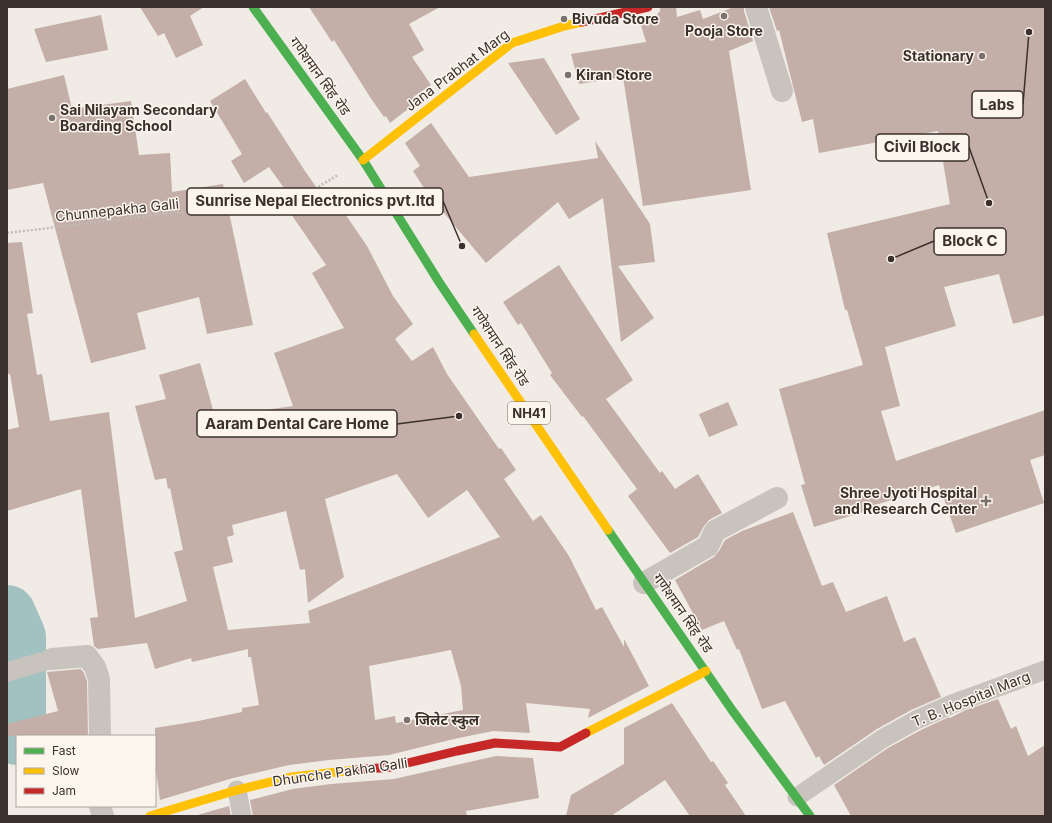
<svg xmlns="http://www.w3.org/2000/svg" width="1052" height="823" font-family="Inter,'Noto Sans Devanagari',sans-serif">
<rect width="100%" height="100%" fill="#f0ebe5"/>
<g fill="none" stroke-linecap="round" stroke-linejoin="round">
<path stroke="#a1c2c1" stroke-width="58" d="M7,614L17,637V736"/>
</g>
<g fill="#c3afa7" fill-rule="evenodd">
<path d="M140,7H204L190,16L203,45L176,58L164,33L158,36Z"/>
<path d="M309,7H440L409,24L424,50L412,57L431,85L413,97L417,102L390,123L386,116L384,117L370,97L334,40L332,42Z"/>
<path d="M660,7H676L677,17L700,10L703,19L734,7H744V11L753,41L729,51L751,190L643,206L623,77L579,84L571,54L646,42L640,22L651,19L656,16L660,11Z"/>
<path d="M769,7H1045V315L1013,324L999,274L944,287L956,326L885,347L900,406L881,411L896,461L1045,410V455L1030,460L1044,503L956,533L939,485L869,507L870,510L814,527L801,485L805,484L779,389L863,365L847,310H845L827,233L950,204L938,131L819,153L813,119L802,122L779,30L777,31Z"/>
<path d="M101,15L108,50L46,62L34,29Z"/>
<path d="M544,58L580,119L556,135L508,63Z"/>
<path d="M64,75L72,109L131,101L139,155L170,153L172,192L223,184L253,325L207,334L199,297L137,313L146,349L91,363L43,183L7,190V89Z"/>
<path d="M245,79L266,113L267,112L305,171L321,194L328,189L367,246L393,296L413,324L395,339L412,361L433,347L447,374L499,449L501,448L516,470L504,479L533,521L541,515L569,556L596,610L602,607L624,647V639L649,686L588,718L590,709L526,703L530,733L493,731L454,739L389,755L329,760L289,765L233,778L160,800L155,764V728L198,721L242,712V708L259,705L251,657H248V649L192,662L191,658L155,669L147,643L98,649L94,646L90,618L98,617L81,489L7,511V430L19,427L10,374H7V243L22,242L33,313L27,314L37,375L42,374L50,421L109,412L135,618L187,601L174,552L183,550L170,488L168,489L166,478L155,480L135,406L166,399L159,375L200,363L215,417L293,406L274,353L344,328L312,273L326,265L291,214L299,209L269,167L244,183L231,161L242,154L210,101ZM397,474L428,518L467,490L500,537L308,611L310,623L228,630L213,567L233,562L227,537L234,535L232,525L286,511L300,570L305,569L308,603L344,577L325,499ZM451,650L461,686L463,710L396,723L395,716L375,720L369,666Z"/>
<path d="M431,123L469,177L598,158L595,141L650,224L655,262L618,266L654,318L621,342L603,198L569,219L558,202L486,263L439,207L437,208L413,171L420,166L405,143Z"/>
<path d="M559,265L633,380L606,399L660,473L662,471L675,489L698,474L722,513L709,520L704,526L698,537L670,553L628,496L637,489L583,416L582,417L550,375L552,373L521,323L518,325L503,302Z"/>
<path d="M728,402L738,425L709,437L699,414Z"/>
<path d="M793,512L822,586L833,582L846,612L887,596L904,642L915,637L941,697L911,710L877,729L824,765L819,756L816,758L785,701L762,709L739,649L737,650L724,621L702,630L675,580L714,557L719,551L725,540L742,531Z"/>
<path d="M81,669L84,673L87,681L88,736H7V724L58,711L47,672Z"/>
<path d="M998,699L1011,729L1016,726L1028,756L1045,745V816H851L834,785L888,748L921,730L949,717L950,718L966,710Z"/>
<path d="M672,703L711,762L713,761L728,783L725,785L746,816H690L665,780L611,816H566L571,795L624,764V728Z"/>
<path d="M496,756L533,758L539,798L466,811L467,816H253L250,800L293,789L331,784L394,779Z"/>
<path d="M229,806L231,816H194Z"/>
</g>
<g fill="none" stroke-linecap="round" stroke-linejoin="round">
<path stroke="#c2bbb6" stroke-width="2.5" stroke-dasharray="2 2" stroke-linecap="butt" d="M7,233L164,214L242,207L280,202L318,187L338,175"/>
<g stroke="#c9c3be" stroke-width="19">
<path d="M7,672L52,659"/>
<path d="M237,790L242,816"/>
<path d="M797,797L882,739L916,720L952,704L1045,670"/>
</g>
<g stroke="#c9c3be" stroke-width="22">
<path d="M756,7L782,91"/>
<path d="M644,583L708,546L715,531L777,498"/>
<path d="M52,659L87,656L95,667L99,679L100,736"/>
<path d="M100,806L103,816"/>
</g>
<g stroke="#4caf50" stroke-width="9">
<path d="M253,7L363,160L439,282L474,334"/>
<path d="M608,530L732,710L810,816"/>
</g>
<g stroke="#ffc107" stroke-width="9">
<path d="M363,160L512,43L564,26L582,22"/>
<path d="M474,334L608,530"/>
<path d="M586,733L706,671"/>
<path d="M150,816L237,790L291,777L356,770"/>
</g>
<g stroke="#c62828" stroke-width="9">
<path d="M582,22L648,7"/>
<path d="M356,770L391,767L457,751L495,743L560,747L586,733"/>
</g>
</g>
<g fill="#7a716c" stroke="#fbf5ee" stroke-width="1.5">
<circle cx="724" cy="16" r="4"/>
<circle cx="564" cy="19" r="4"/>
<circle cx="982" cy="56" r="4"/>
<circle cx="568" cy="75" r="4"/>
<circle cx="52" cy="118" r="4"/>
<path d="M984 495h4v4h4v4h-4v4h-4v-4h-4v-4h4z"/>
<circle cx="407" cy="720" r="4"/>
</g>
<g text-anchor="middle" stroke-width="3" stroke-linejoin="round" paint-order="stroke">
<rect fill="#fbf5ee" stroke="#756b66" stroke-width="1" x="508" y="402" width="42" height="22" rx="3"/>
<g font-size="13" font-weight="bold" fill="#3b302b">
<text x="529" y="418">NH41</text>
</g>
<g font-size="14" font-weight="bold" fill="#3b302b" stroke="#fbf5ee" text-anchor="start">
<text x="572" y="24">Bivuda Store</text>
<text x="724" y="36" text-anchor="middle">Pooja Store</text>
<text x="974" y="61" text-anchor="end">Stationary</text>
<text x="576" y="80">Kiran Store</text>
<text x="60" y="115">Sai Nilayam Secondary<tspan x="60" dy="16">Boarding School</tspan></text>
<text x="977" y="498" text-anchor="end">Shree Jyoti Hospital<tspan x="977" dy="16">and Research Center</tspan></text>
<text x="415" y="725">जिलेट स्कुल</text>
</g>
<g font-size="14" fill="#3b302b" stroke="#fbf5ee">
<text transform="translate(457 70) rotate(-37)" y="5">Jana Prabhat Marg</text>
<text transform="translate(320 76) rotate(54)" y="5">गणेशमान सिंह रोड</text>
<text transform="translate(117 210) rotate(-6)" y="5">Chunnepakha Galli</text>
<text transform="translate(500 346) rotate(56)" y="5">गणेशमान सिंह रोड</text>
<text transform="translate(683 613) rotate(55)" y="5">गणेशमान सिंह रोड</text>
<text transform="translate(971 699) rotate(-22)" y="5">T. B. Hospital Marg</text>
<text transform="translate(340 772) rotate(-8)" y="5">Dhunche Pakha Galli</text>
</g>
</g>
<path fill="none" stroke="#3b302b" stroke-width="1.5" d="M1029 32L1023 104M989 203L969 147M462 246L443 201M891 259L934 241M459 416L397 424"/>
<g fill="#3b302b" stroke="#fbf5ee" stroke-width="1.5">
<circle cx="1029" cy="32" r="4"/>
<circle cx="989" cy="203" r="4"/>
<circle cx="462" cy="246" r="4"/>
<circle cx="891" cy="259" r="4"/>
<circle cx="459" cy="416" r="4"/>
</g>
<g fill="#fbf5ee" stroke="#3b302b" stroke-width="1.5">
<rect x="972" y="91" width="51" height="27" rx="4"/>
<rect x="876" y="134" width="93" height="27" rx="4"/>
<rect x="187" y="188" width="256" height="27" rx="4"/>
<rect x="934" y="228" width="72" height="27" rx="4"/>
<rect x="197" y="410" width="200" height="27" rx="4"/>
</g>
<g font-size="15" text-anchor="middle" font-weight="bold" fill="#3b302b">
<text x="997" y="110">Labs</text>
<text x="922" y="152">Civil Block</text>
<text x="315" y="206">Sunrise Nepal Electronics pvt.ltd</text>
<text x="970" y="246">Block C</text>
<text x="297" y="429">Aaram Dental Care Home</text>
</g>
<rect width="1052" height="823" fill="none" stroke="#3b302b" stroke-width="16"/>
<rect x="16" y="735" width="140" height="72" fill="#fbf5ee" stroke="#aea6a0"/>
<rect x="24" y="748" width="20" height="6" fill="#4caf50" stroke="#aea6a0"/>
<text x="52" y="755" font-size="12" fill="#3b302b">Fast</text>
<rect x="24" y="768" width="20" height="6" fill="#ffc107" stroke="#aea6a0"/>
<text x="52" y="775" font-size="12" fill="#3b302b">Slow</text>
<rect x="24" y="788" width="20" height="6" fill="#c62828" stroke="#aea6a0"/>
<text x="52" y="795" font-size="12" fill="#3b302b">Jam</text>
</svg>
